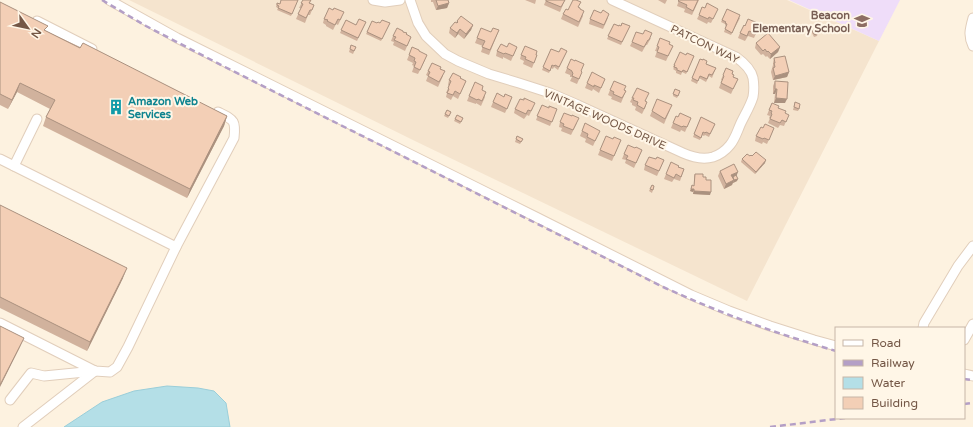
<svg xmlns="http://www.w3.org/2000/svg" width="973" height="427" font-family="'Varela Round',sans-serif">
<rect width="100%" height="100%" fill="#fdf2e0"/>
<path fill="#f5e4ce" d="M129,0H787L879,41L747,301L417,142Z"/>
<path fill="#efddf9" d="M789,0H900L879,41Z"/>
<path fill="#b4dfe7" stroke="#9aced9" d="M167,386L198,388L214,391L226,403L230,427H64L102,402L134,391Z"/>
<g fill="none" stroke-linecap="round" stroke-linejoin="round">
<defs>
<g id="minor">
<path d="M109,0L177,38L536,217L691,295L729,311L770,326L814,340L836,346"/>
<path d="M373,0L385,2L400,0"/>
<path d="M410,0L418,23L426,36L445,54L458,61L489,74L519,83L550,93L578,105L683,153C692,157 703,160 713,157C719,155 726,150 730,145C735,139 737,132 740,125C744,116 750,107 753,97C754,91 754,84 753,78C751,69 743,62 736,57L612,0"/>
<path d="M973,18C970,29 968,36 973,46"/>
<path d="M37,21L92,49"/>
<path d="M0,159L176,247L128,347L117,367L110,372L95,371L0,323"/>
<path d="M14,166L37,119"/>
<path d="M176,247L234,138C236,120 234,120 218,112"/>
<path d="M923,328L924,323L958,266L973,246"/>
<path d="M964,340L973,324"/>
<path d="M964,374L973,376"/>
<path d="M10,400L31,373L44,376L95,371"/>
<path d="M23,427L95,371"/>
</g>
</defs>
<use href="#minor" stroke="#e1cebb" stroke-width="11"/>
<use href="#minor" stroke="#fff" stroke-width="9"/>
<g stroke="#b49fc6" stroke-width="2.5" stroke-dasharray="6 4" stroke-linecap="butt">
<path d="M102,0L146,26L225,67L663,287C710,308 757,327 807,342C816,345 826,348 836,351"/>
<path d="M964,379L973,380"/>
<path d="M964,404L973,403"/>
<path d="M770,427L845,418"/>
</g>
</g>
<g fill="#d1b29d">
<path d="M298,0L291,16L277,10L278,8L276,7L277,3L280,4Z"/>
<path d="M303,0H311L310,3L314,5L310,15H308L305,23L296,19L301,8H299Z"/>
<path d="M431,0H448L449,3L447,8L436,10L433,2H431Z"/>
<path d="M525,0H536L535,4Z"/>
<path d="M546,0H565L560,12L544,5Z"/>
<path d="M658,0H667L665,4Z"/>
<path d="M679,0H699L692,15L684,12L685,9L677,6Z"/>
<path d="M0,2L46,31L227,116L224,126L187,198L43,126L46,117L50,109L17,92L8,109L0,105Z"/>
<path d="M579,7L583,16L578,27L561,19L563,14L568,10Z"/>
<path d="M727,9L740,18L731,35L724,32L726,26L725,25V24L721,22Z"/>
<path d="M716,13L711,23L708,22L707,24L697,19L699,15Z"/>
<path d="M342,17L338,25L336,24L333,30L326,26V25L323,23L324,19Z"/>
<path d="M608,18L603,29L589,24L590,19Z"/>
<path d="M346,20L356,25L366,22L357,41L340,33Z"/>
<path d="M457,21L473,25L471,30L464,39L458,34L455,38L449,33L450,28L456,23Z"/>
<path d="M377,23H390L381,41L366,34L367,32Z"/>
<path d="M614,24L619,26H630L621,45L607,39Z"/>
<path d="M760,24L754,38L748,36L745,41L738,38L740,33L745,26Z"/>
<path d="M499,30L489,55L481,52L483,46L475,43L477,38L491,32Z"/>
<path d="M812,31L818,33L817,36L814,37L812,33Z"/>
<path d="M403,32L406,34L411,37L405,51L393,45L394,42L391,41L393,36Z"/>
<path d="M651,38L647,45H646L642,52L630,46L632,42Z"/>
<path d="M756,43L780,47L778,52L770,59L767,56L766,57L763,54L761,55L755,48Z"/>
<path d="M669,44L673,46L666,61L655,57L657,51H655L657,46Z"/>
<path d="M351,45L356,47L353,54L349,52Z"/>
<path d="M507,47H517L511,61L503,57V59L496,56L497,51Z"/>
<path d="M551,49L559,52L567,51L558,70L554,67L553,69L551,68L549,73L542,70Z"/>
<path d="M419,51L425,60L418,74L412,72L414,66L412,65L413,63L407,60L409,55Z"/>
<path d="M521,55H537L532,68L523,64L524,61L520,59Z"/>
<path d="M686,55L694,56L686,74L682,72L681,75L676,73V71L673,69L674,68L673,67L674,65Z"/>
<path d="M774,58L789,72L787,77L773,80L771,72L773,65V63Z"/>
<path d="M700,59L706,64L716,68L712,78L709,76L706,82L699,78L697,84L691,81Z"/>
<path d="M567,68L581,71L580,77L577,84L570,81L572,77H570V75L565,73Z"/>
<path d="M441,69L443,76L438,87L426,81L428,76L426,75L428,71Z"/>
<path d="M733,71L732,75L733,77L738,79L731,94L719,88L722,80H721L723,75Z"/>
<path d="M460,78L466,81L458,99L453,96L451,100L446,97L447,93H446L449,86L448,85L449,80Z"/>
<path d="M605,79L599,93L593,89L592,91L585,88L587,83Z"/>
<path d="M775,81L785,103H774L775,94H773V86Z"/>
<path d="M675,89L680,91L677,98L673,96Z"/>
<path d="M482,90L485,97L481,106L476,103V104L467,101L469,96Z"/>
<path d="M610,90H624L626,91L621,103L611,99L612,97L608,95Z"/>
<path d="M632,98L646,101V106L642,114L635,110L636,107L632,105V103L630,102Z"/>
<path d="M493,102H510L505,113L491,107Z"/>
<path d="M795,102L799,109L798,111L793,110Z"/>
<path d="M542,105L555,114L550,126L536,120Z"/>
<path d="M533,108L529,116L527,115L524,119L514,113L515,109Z"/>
<path d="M778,108L785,113L787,119L784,126L780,125L778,128L768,123L770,118H769L770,116L767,115L769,110Z"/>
<path d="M447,110L451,112L448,118L444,116Z"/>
<path d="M670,110L664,124L650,116L652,111Z"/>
<path d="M457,115L463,118L460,124L454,121Z"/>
<path d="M678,117L691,118L685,132L681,130L680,132L671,128L673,123Z"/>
<path d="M701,117L715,124L709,137L705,135L704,136L702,135L700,140L693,137Z"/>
<path d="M560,122L577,123L571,135L561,131L562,128L559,127Z"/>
<path d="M763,128H774L767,144L763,142L762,144L755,141L756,136Z"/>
<path d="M582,131L598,135L593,146L585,142L586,139L580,136Z"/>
<path d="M517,136L523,139L520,144L515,142Z"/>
<path d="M613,139L621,140L612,161L598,155L600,150Z"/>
<path d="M635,148L642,150L634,168L625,163L626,160L622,159L624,154Z"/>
<path d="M750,156L765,163L755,174L741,162L742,159Z"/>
<path d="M656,159L664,160L657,176L644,170L645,165Z"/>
<path d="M678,167L684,169L680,181L674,179L672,182L664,179L666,174Z"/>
<path d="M720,171L737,175V181L733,183V182L732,185L724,189L718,176Z"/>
<path d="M695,174L703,177L706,180L710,195L693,194V192L690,191L692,185L694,186V176Z"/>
<path d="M652,185L654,186L652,193L649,191Z"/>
<path d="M0,205L123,278L87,351L0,308Z"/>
</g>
<g fill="#aa917f">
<path d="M449,3L447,8L436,10L438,6Z"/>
<path d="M473,25L471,30L464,39L466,34Z"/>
<path d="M460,29L458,34L455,38L457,33Z"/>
<path d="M780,47L778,52L770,59L771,54Z"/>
<path d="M789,72L787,77L773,80L775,76Z"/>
<path d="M20,83L17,92L8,109L12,100Z"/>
<path d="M775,89H777L775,94H773Z"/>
<path d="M776,98L787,99L785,103H774Z"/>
<path d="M227,116L224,126L187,198L190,189Z"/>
<path d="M766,160L765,163L755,174L756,172Z"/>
<path d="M738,172L736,177L732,179L731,175Z"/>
<path d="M738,179L737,181L733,183L734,180Z"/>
<path d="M734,180L732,185L724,189L726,184Z"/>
<path d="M691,189H694L693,192L690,191Z"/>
<path d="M694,191L711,192L710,195L693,194Z"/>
<path d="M127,268L123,278L87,351L90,342Z"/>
<path d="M24,338L20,347L0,387V385Z"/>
</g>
<g fill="#f3cfb6" stroke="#aa917f">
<path d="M281,0H298L292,14L278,8L279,6L277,5V3L280,4Z"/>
<path d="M303,0H311L309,3L314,5L312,10H310L306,18L298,14L303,4L301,3Z"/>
<path d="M436,0H448L449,3L438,6Z"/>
<path d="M546,0H565L561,7L546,1Z"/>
<path d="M573,0H576L581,2L578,7L580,8V9L584,11L579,22L563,14L566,9L568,10Z"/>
<path d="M679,0H698L693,11L686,7L687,5L678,1Z"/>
<path d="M0,2L48,26L44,30L80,48L83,43L227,116L190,189L46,117L55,100L20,83L12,100L0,94Z"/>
<path d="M707,3L718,9L713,19L709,17L708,19L699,15L702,7L705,8Z"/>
<path d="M329,8L333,10L334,8L344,12L340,20L338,19L335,25L327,21L328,20L324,19Z"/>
<path d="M727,9L740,15L732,33L725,29L727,24L725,23L726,22L722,20Z"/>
<path d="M594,10L601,13L603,10L609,14L604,25L590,19Z"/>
<path d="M461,16L473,25L466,34L460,29L457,33L450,28L455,22L457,23L458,22L457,21Z"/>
<path d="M359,19L366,22L358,38L341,30L346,20L356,25Z"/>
<path d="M748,19L760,24L756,34L749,31L747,36L740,33L744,25L745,26Z"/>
<path d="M382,20L390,23L382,39L367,32L372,21L377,23L378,22L380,23Z"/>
<path d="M622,23L630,26L622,42L608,36L614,24L619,26V25L621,26Z"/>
<path d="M397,28L403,31V32L407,33L406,34L411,37L407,46L394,40L396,37L393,36Z"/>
<path d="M481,28L491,32L493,28L499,30L490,50L482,47L485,41L477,38Z"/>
<path d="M815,29L818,33L815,35L812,31Z"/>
<path d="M645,30L652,33L649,40H648L644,47L632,42L636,32L643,34Z"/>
<path d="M768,33L780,47L771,54L768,51L767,52L765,49L763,51L756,43Z"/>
<path d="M660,38L670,42L669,44L673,46L668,56L657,52L659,47L657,46Z"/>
<path d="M509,43L517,47L513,56L505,53L504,54L497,51L501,44L507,47Z"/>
<path d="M351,45L356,47L354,51L350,49Z"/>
<path d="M525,46L537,51L536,55H537L534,63L525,59L526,57L521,55Z"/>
<path d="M412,47L419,50V51L427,55L420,70L414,67L416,62L414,61L415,58L409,55Z"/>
<path d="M561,48L567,51L559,67L555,65L554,66L552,65L550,71L543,67L551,49L559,52Z"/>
<path d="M680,52L686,55L687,53L694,56L687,72L683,70L682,72L677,70V68L674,67L675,65H674Z"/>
<path d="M785,56L789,72L775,76L773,68L775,67L774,63H775L774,58Z"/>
<path d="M571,59L575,61V60L584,64L581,71L582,72L579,79L572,76L573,73L572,72V71L567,68Z"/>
<path d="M700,59L703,60V59L707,61L706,64L716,68L712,75L709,74L707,79L700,76L698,81L692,78Z"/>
<path d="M432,63L441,67L440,69L445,71L439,82L428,76L430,72L428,71Z"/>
<path d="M726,68L733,71L732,74L734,75L733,77L738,79L733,89L721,83L724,76L723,75Z"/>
<path d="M592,72L605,79L601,88L594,85V87L587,83Z"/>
<path d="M453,73L461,77L460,78L466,81L460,94L455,91L453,95L447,93L449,89L448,88L451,81L449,80Z"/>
<path d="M614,81L626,86L624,90L626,91L622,98L613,94L614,92L610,90Z"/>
<path d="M775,81L788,82L787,99L776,98L777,89H775Z"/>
<path d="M475,82L483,86L482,90L486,92L482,101L478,99L477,100L469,96Z"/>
<path d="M637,88L649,93L645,101L647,102L644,109L637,105L638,102L633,100L634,98H632Z"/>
<path d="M675,89L680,91L678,96L673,94Z"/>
<path d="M497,93L504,97L505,94L512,97L507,109L493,102Z"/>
<path d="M524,98L535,103L531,111L528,110L526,114L515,109L520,99L524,100Z"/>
<path d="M657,99L672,105L665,119L652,111Z"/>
<path d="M795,102L800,104L799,109L794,107Z"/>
<path d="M772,103L779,106L778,108L786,111L785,113L789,115L786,122L782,120L780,123L770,119L772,114L771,113L772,111L769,110Z"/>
<path d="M542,105L549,108V106L557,109L552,122L537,116Z"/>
<path d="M447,110L451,112L449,116L445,114Z"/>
<path d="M564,113L572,116V115L579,118L573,130L563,126L564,124L560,122Z"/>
<path d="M680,113L691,118L687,127L683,126L682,127L673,123L676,116L678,117Z"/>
<path d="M457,115L463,118L461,122L455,119Z"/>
<path d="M701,117L715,124L710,134L706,132L705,133L703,132L701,138L694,134Z"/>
<path d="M585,123L600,131L595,141L587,137L588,134L582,131Z"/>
<path d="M765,124L774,128L769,140L764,138L763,139L756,136L761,127L763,128Z"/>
<path d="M517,136L523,139L521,142L516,139Z"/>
<path d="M606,136L613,139L614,137L621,140L614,156L600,150Z"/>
<path d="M628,145L635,148L636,147L642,150L636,163L626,159L628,156L624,154Z"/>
<path d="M756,152L766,160L756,172L742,159L747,154L750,156L751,155L752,156Z"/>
<path d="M649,157L656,159L657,157L664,160L659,171L645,165Z"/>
<path d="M671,162L679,166L678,167L684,169L681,177L676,174L674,178L666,174Z"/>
<path d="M734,164L738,172L731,175L734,180L726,184L720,171Z"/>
<path d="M695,174H703V177H706V180H711V192L694,191V189H691L692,185L694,186Z"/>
<path d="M736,175L738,179L734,180L733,177Z"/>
<path d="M652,185L654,186L653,190L650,189Z"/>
<path d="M0,205L127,268L90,342L0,297Z"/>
<path d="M0,326L24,338L0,385Z"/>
</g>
<defs>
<symbol id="school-bare" viewBox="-9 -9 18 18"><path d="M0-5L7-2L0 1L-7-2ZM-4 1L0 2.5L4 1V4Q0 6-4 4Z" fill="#8d6e63" stroke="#fff6e7" stroke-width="2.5" paint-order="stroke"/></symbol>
<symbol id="building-bare" viewBox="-9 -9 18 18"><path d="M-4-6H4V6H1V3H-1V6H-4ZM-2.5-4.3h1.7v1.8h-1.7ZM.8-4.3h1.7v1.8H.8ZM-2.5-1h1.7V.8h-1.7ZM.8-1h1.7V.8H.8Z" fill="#0f9aa8" stroke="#fff6e7" stroke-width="2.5" paint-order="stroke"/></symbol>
</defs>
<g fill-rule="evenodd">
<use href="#school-bare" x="851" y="10" width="22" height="22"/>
<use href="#building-bare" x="105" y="96" width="22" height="22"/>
</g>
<g text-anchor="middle" stroke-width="4" stroke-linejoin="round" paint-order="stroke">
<g font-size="11" font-weight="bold" fill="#785e54" stroke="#fff6e7" text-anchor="end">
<text x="850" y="19">Beacon<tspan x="850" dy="13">Elementary School</tspan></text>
</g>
<g font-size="11" fill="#745746" stroke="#fff6e7">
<text transform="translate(705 44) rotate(26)" y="4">PATCON WAY</text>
<text transform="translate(605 119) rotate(24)" y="4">VINTAGE WOODS DRIVE</text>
</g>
<g font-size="11" font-weight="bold" fill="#0d838f" stroke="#fff6e7" text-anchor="start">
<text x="128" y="105">Amazon Web<tspan x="128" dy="13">Services</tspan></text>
</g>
</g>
<rect x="835" y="327" width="130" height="92" fill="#fff6e7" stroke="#c7b6a7"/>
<rect x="843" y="340" width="20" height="6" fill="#ffffff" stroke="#c7b6a7"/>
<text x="871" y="347" font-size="12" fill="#745746">Road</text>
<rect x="843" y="360" width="20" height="6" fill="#b49fc6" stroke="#c7b6a7"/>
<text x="871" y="367" font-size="12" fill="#745746">Railway</text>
<rect x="843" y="377" width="20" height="12" fill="#b4dfe7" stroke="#c7b6a7"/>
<text x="871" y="387" font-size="12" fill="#745746">Water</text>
<rect x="843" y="397" width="20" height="12" fill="#f3cfb6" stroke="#c7b6a7"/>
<text x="871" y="407" font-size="12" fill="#745746">Building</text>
<g transform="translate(28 28) rotate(123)" stroke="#fff6e7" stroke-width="3" paint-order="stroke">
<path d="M0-3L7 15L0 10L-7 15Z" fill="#745746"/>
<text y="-6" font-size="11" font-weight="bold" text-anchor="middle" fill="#745746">N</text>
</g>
</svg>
